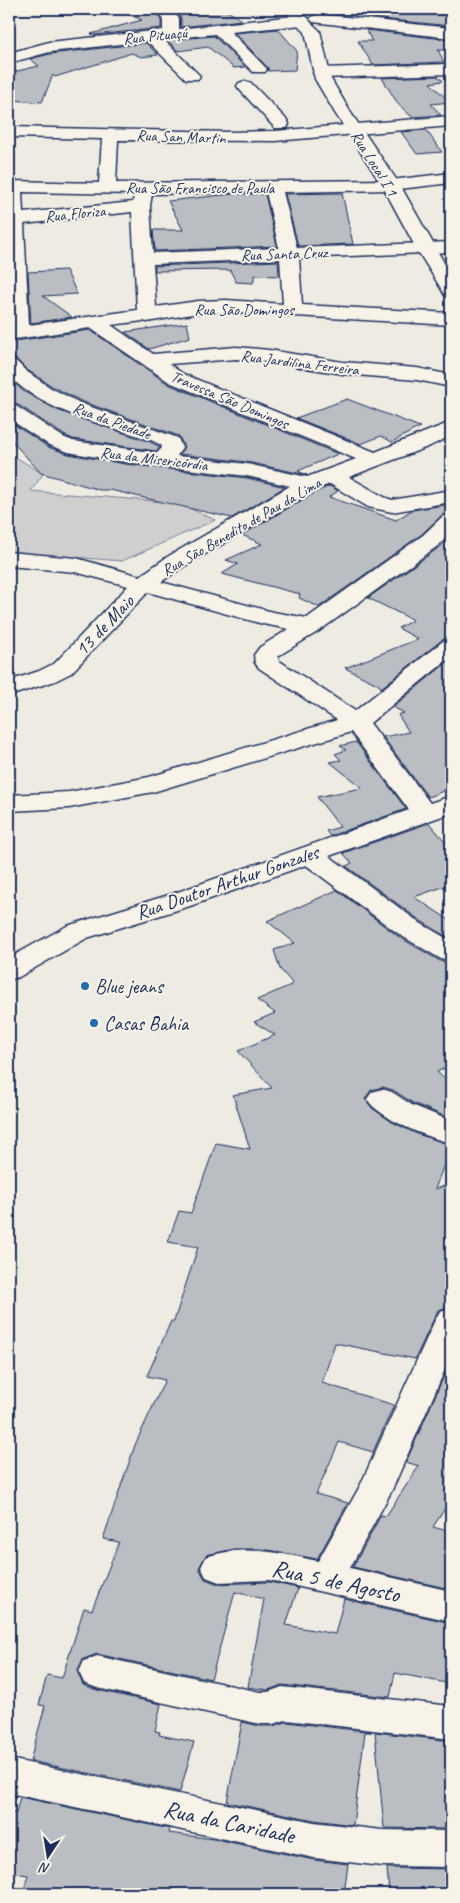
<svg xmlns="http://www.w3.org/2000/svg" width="460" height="1903" font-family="Caveat,sans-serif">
<rect width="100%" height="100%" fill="#eeebe2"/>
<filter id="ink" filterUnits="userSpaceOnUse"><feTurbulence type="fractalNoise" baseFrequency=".02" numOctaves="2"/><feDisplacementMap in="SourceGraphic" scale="10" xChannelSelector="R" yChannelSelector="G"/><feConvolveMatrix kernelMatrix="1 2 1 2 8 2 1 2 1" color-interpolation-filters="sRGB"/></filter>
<g filter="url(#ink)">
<path fill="#cfcfcf" stroke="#757f96" d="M9,453L43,474L31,491L178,503L215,520L122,561L9,552Z"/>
<g fill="#babdc2" stroke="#1b2f5e">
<path d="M116,9H156L161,19V28L94,35L91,34L142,20Z"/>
<path d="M174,9H224L242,20L181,27V18Z"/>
<path d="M371,15H451V26L372,18Z"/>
<path d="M278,29L297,51L295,70L268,71V68L235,33Z"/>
<path d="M366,30L451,40V50H438L444,62L373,65L358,41H372Z"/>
<path d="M214,36L245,67L234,68L208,47L178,51L167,40Z"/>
<path d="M146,43L158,55L141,57L132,53L55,77L53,75L42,102L9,100V73L39,66L30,59L50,54Z"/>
<path d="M438,76L443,81L430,83L450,102L431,104L441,115L412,117L398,104L382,78Z"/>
<path d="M426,130L442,152L417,154L401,132Z"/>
<path d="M342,193L353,244L298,246L285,194Z"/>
<path d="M265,194L277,246L155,251L153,230H183L168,201L232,194Z"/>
<path d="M278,261L279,276L255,275L253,283L236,282L230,270L155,271V266Z"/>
<path d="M66,270L77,294L43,296L72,317L31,323L28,272Z"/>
<path d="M187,323L190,337L149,349L125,332Z"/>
<path d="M90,330L168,384L338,454L298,471L307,475L247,462L180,454L184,447L179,436L81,401L52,386L27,370L17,360L9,357V342Z"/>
<path d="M9,378L23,391L57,410L150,442L160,447L156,451L73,439L64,435L17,404L9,402Z"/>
<path d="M347,399L420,427L392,442L381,436L361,444L296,418Z"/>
<path d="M9,421L48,447L68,454L125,464L247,478L285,487L232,518L110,490H100L41,473L9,438Z"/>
<path d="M330,486L338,491L329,497L396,520L412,510L451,504V513L442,515L422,534L319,607L299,598L300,594L222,574L238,564L226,560L262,544L242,535L318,491Z"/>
<path d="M451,535V637L442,640L381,688L379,685L345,668L418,639L398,628L413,620L368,598L440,547Z"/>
<path d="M451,659V788L428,797L383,737L409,732L398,715L404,713L393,707Z"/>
<path d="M356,742L406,809L330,836L326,831L340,827L317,797L362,788L330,762L341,760L335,754L346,750L340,746Z"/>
<path d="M429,823L451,848V884L414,897L451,921V939L421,921L346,866L352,863L343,853Z"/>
<path d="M337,890L399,937L440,961L451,964V1065L437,1072L451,1085V1119L413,1103L393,1090L383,1087L371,1090L365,1099L372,1108L392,1122L417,1134L451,1145L435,1189L451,1184V1306L438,1310L415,1359L335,1343L322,1383L394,1405L373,1452L339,1442L316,1494L348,1503L317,1559L262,1549H234L206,1555L199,1568L205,1579L218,1584L269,1582L298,1588L286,1625L335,1634L344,1599L451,1623V1684L395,1673L390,1697L282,1685L268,1690L248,1687L264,1599L235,1592L211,1679L97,1654L83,1659L77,1671L83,1685L97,1690L161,1704L155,1731L160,1732L159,1735L194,1742L180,1792L30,1761L45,1706L39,1705L47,1675L62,1678L84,1608L92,1610L119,1542L103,1539L135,1445L165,1380L147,1376L171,1321H174L198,1247L168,1242L179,1211L191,1213L216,1143L250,1149L233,1095L272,1088L238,1051L275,1035L254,1022L275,1013L257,1000L293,984L280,969L274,950L295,943L267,921Z"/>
<path d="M451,1360V1499L433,1527L451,1532L450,1589L353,1567L381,1515L386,1516L419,1466L406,1462Z"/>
<path d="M242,1722L260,1726H273L286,1722L372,1732H365L353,1825L314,1820L227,1802Z"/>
<path d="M375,1732L451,1741V1829L384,1828Z"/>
<path d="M20,1797L170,1829L169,1833L220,1840L314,1860L348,1864L344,1894H23L28,1875L9,1872V1812L16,1813Z"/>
<path d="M387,1868L451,1869V1894H389Z"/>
</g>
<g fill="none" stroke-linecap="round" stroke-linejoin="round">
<defs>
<g id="minor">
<path d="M158,9H172L179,19V29L302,15L307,17L310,20L307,23L302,25L231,32L267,69L265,72H253L215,34L163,39L200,76L198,79H186L147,41L50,52L9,63V53L49,42L163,30V19Z"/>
<path d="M318,14L451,28V38L313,22L310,19L313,16Z"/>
<path d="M451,64V74L321,78L315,76L313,73L315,70L321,68Z"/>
<path d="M245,81L251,83L287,120L289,124L287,128H275L239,89L237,86L239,83Z"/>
<path d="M451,116V126L275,141L118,140L116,183L391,180L451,173V183L391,190L283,192L297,248L451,242V252L299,258L302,305L451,313V325L226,312L198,313L147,322L143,321L111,325L153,354L236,347L269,350L343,362L417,368L451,375V387L417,380L343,374L269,362L236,359L169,364L183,374L375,452L451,422V436L430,446L349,477L384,497L392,500L451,490V502L392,512L368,507L330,484L317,489L183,567L161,582L273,612L307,618L423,535L443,516L451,515V533L439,545L319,631L278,656V660L355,711L443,641L451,639V657L370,723L430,803L451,796V813L329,856L420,923L451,941V962L441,959L400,935L306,865L190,906L87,938L19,977L9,980V958L67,926L172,894L409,810L351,732L153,792L69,808L9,811V795L69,792L149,777L337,720L259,668L255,663L254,655L260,647L289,629L263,624L148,592L71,673L55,681L9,696V681L39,671L55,663L128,586L75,572L9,566V552L76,558L140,576L167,557L290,486L247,476L125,462L68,452L49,445L9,419V404L16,406L63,437L73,441L157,453L162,448L161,445L151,440C102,423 47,414 9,376V359L16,361L26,371L51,388L80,403L178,438L182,448L177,456L247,464L307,477L356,459L169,382L90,328L9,340V181L99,183L102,139L9,137V127L229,132L275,131ZM22,192L134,194L133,202L23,213ZM266,192L279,248L153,253L150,206L152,194ZM132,212L137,310L29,325L24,224ZM280,259L283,304L226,300L198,301L156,307L153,264Z"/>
<path d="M382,1089L392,1092L412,1105L451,1121V1143C429,1138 379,1119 367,1099L372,1092Z"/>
<path d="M451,1308V1356L392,1490L350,1568L451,1591V1621L269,1580L219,1582L206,1577L201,1567L206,1557C243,1544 281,1553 318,1561L360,1486L435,1320L440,1311Z"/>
<path d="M97,1656L260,1692H268L282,1687L451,1706V1739L286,1720L273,1724H260L97,1688L84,1683L79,1672L84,1661Z"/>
<path d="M9,1759L314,1822L382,1830L451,1831V1867L382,1866L314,1858L9,1793Z"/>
</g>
<path id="tertiary" d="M282,9H297L320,31L331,79L351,113L400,185L451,275V296L444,294L442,290L416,248L382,185L335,113L315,79L305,32Z"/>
</defs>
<use href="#minor" stroke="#1b2f5e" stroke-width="3"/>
<use href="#tertiary" stroke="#1b2f5e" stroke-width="3"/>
<use href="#minor" fill="#f7f3e8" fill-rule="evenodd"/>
<use href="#tertiary" fill="#f7f3e8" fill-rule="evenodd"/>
</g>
</g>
<g fill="#1f6fb2" stroke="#f7f3e8" stroke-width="2">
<circle cx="85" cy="986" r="5"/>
<circle cx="94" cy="1023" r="5"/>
</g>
<g text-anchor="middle" stroke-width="4" stroke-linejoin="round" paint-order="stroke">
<g font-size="16" fill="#1b2f5e" stroke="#f7f3e8">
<text transform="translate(155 35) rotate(-6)" y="6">Rua Pituaçú</text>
<text transform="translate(181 136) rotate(2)" y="6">Rua San Martin</text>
<text transform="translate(375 163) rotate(58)" y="6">Rua Local I 1</text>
<text x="200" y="193">Rua São Francisco de Paula</text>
<text transform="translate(75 213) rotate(-6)" y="6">Rua Floriza</text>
<text transform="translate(284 253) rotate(-2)" y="6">Rua Santa Cruz</text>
<text x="244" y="315">Rua São Domingos</text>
<text transform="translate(300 362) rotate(7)" y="6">Rua Jardilina Ferreira</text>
<text transform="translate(230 399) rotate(23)" y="6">Travessa São Domingos</text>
<text transform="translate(112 420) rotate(20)" y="6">Rua da Piedade</text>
<text transform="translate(154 458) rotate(7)" y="6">Rua da Misericórdia</text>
<text transform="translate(241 526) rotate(-30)" y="6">Rua São Benedito de Pau da Lima</text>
</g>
<g font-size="20" fill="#1b2f5e" stroke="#f7f3e8">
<text transform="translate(104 625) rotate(-46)" y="7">13 de Maio</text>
<text transform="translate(227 882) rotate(-19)" y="7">Rua Doutor Arthur Gonzales</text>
</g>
<g font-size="20" fill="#1b2f5e" stroke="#f7f3e8" text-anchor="start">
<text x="95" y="993">Blue jeans</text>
<text x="104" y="1030">Casas Bahia</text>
</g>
<g font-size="24" fill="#1b2f5e" stroke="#f7f3e8">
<text transform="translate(336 1581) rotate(12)" y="8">Rua 5 de Agosto</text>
<text transform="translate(229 1822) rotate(12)" y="8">Rua da Caridade</text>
</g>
</g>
<rect width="460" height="1903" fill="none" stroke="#f7f3e8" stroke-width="30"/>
<rect x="15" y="15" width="430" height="1873" fill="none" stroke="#1b2f5e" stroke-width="2" filter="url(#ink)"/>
<g transform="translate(48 1856) rotate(192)" stroke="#f7f3e8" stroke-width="4" paint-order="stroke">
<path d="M0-4L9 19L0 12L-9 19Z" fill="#1b2f5e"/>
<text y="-8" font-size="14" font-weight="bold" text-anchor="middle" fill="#1b2f5e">N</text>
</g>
</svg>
